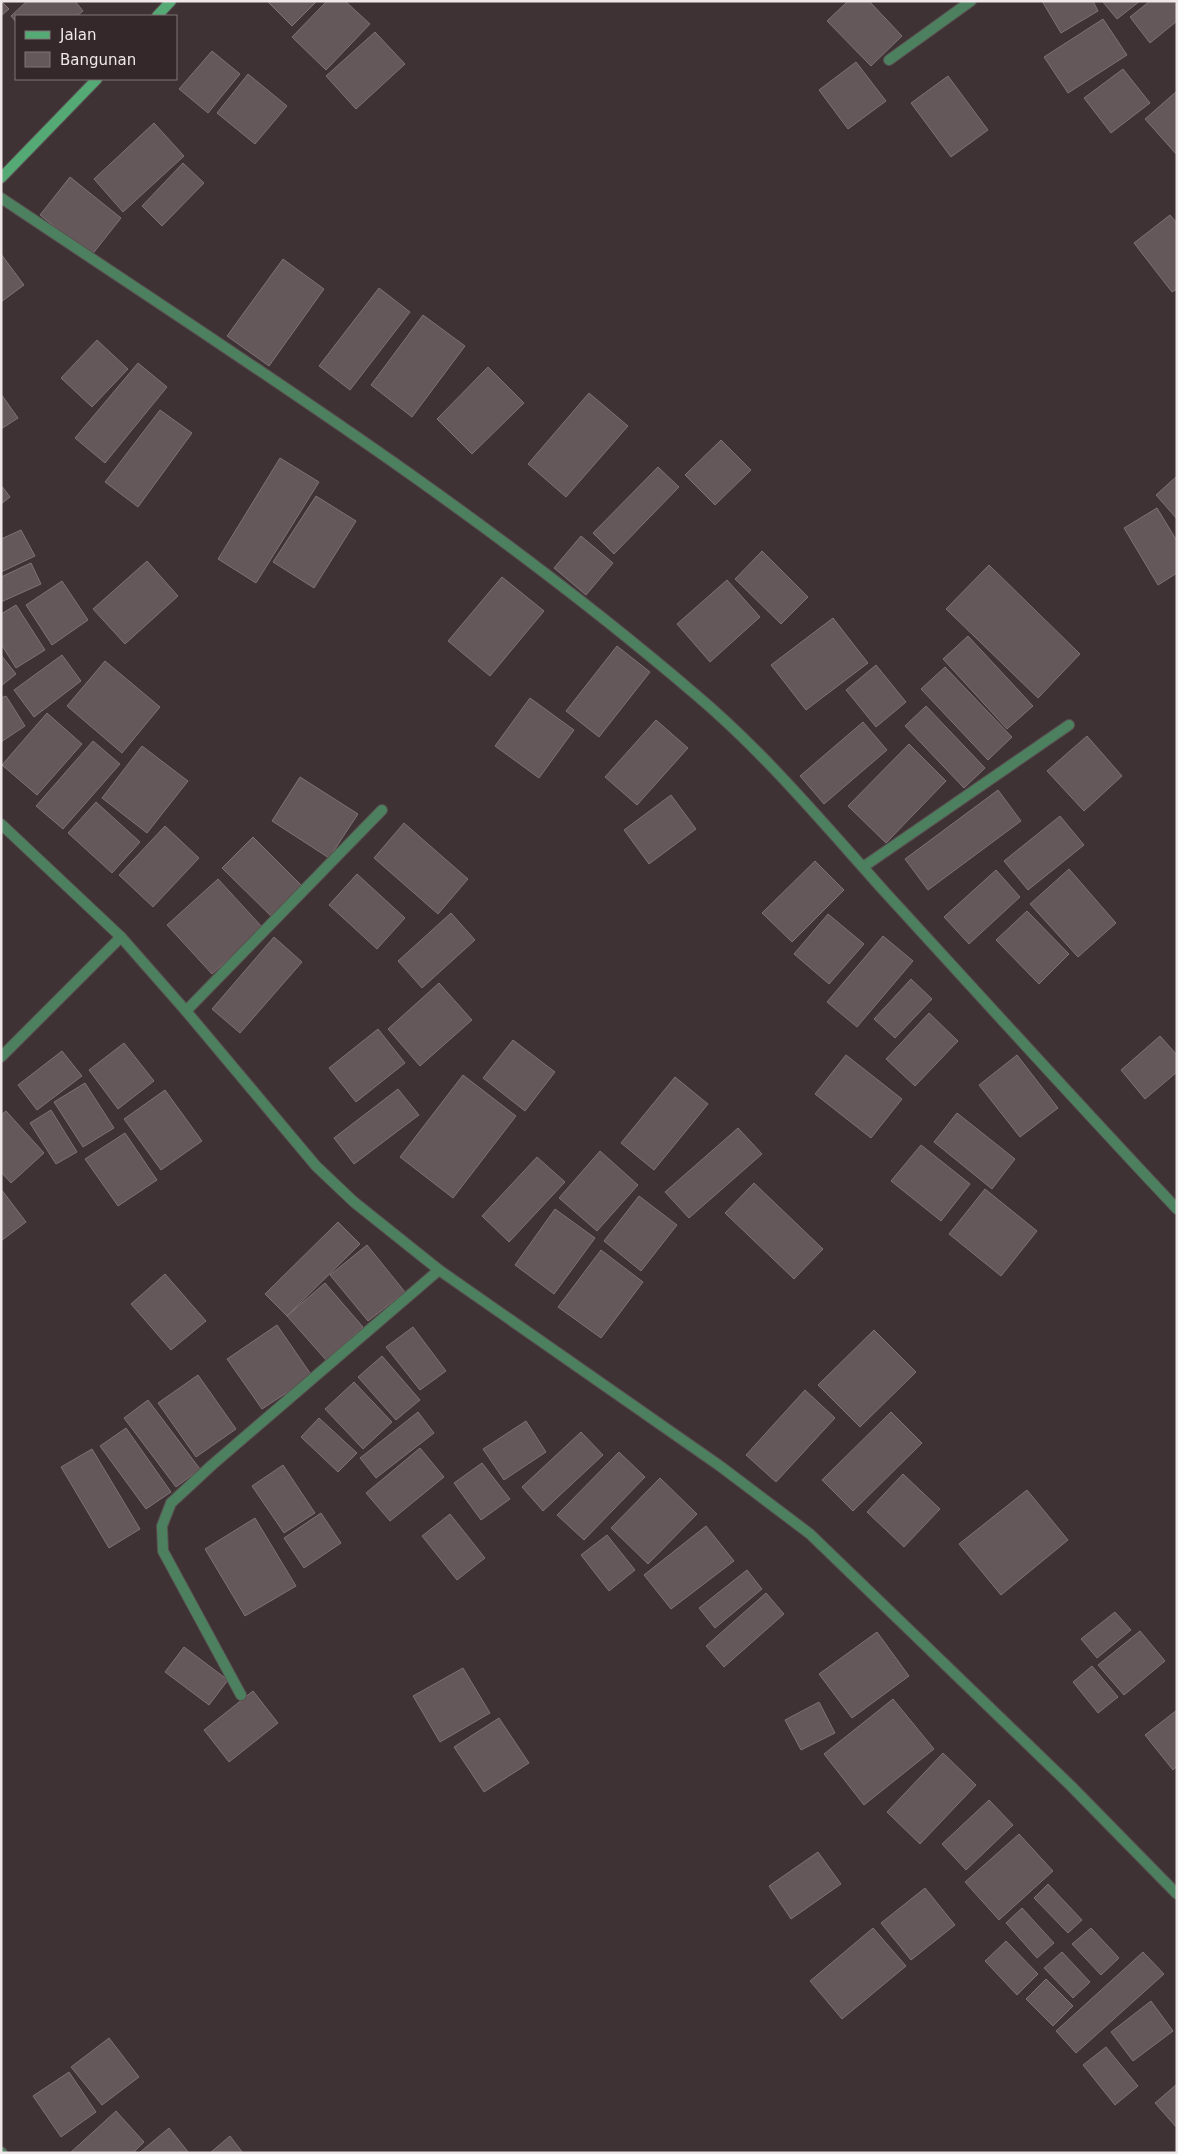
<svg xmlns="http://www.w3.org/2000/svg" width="1178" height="2154" font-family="'DejaVu Sans',sans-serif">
<rect width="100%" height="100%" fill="#3e3235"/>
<g fill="#65585b" stroke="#7f7175">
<path d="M1,1L9,9L1,16Z"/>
<path d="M27,1H75L83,11L77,16H16V22L11,16Z"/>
<path d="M267,1H317L292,26Z"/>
<path d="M327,1H345L370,24L326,70L292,37Z"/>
<path d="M848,1H869L902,36L871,66L827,21Z"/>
<path d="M1042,1H1093L1098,11L1061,33Z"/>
<path d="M1102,1H1140L1117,19Z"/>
<path d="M1150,1H1177V21L1150,43L1130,17Z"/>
<path d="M1103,19L1127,55L1068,93L1044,57Z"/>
<path d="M375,32L405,64L356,109L326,76Z"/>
<path d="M212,51L240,74L208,113L179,89Z"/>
<path d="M856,62L886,101L848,129L819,90Z"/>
<path d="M1123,69L1150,103L1111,133L1084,98Z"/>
<path d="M248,74L287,106L255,144L217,113Z"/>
<path d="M948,76L988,130L951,157L911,103Z"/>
<path d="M1177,91V155L1145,119Z"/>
<path d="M154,123L184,156L123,212L94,179Z"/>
<path d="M183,163L204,183L162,226L142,206Z"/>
<path d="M70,177L121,218L91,256L40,215Z"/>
<path d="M1170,215L1177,223V289L1172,292L1134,243Z"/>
<path d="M1,254L24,285L1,302Z"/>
<path d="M283,259L324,289L269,366L227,336Z"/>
<path d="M379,288L410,312L350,390L319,366Z"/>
<path d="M423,315L465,346L412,417L371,385Z"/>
<path d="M97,340L128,369L92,407L61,378Z"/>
<path d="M138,363L167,387L105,463L75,438Z"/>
<path d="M488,367L524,403L472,454L437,419Z"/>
<path d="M589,393L628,426L566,497L528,464Z"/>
<path d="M1,394L18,418L1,429Z"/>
<path d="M160,410L192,433L138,507L105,482Z"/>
<path d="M721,440L751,470L715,505L685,475Z"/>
<path d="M280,458L319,482L256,583L218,559Z"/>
<path d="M658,467L679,487L614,554L593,533Z"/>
<path d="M1177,476V519L1156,495Z"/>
<path d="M1,485L10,497L1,504Z"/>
<path d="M316,496L356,521L314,588L273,562Z"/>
<path d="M1157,508L1177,541V573L1158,585L1124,528Z"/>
<path d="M21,530L35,556L1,572V539Z"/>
<path d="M581,536L613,563L586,595L554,568Z"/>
<path d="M762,551L808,597L781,624L735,579Z"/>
<path d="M147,561L178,596L125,644L93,609Z"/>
<path d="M31,563L41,584L1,602V577Z"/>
<path d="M989,565L1080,654L1038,698L946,609Z"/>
<path d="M502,577L544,611L490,676L448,641Z"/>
<path d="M727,580L760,617L710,662L677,624Z"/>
<path d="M62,581L88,620L52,645L26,605Z"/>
<path d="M16,605L45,650L16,668L1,644V614Z"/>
<path d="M833,618L868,663L806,710L771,665Z"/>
<path d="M968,636L1033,706L1007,729L943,659Z"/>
<path d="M617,646L650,672L599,737L566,711Z"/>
<path d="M1,655L16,674L1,686Z"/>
<path d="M62,655L81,681L34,717L14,690Z"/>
<path d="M105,661L160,707L122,753L67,706Z"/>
<path d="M876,665L906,702L876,727L846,690Z"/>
<path d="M945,667L1012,737L988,760L921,689Z"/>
<path d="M6,696L25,726L1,742V698Z"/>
<path d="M530,698L574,730L539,778L495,746Z"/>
<path d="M926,706L985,768L964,788L905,726Z"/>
<path d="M47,713L82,744L37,795L2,765Z"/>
<path d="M656,720L688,748L637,805L605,777Z"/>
<path d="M863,722L887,750L824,804L800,776Z"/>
<path d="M1087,736L1122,776L1084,811L1047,771Z"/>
<path d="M93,741L120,764L63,829L36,806Z"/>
<path d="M909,744L946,781L886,843L848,806Z"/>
<path d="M142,746L188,781L147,833L102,798Z"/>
<path d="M300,777L358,814L329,858L272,821Z"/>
<path d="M998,790L1021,821L928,890L905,859Z"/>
<path d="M671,795L696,829L649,864L624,830Z"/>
<path d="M96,802L140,842L112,873L68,833Z"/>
<path d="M1060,816L1084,845L1028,890L1004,861Z"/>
<path d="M404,823L468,879L438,914L374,858Z"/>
<path d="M165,826L199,858L153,907L119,875Z"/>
<path d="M253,837L303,887L273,918L222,868Z"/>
<path d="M815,861L844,890L792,942L762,913Z"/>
<path d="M1069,869L1116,923L1078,957L1030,904Z"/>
<path d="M996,870L1020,897L969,944L944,917Z"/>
<path d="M357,874L405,918L377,949L329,905Z"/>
<path d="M218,879L263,928L212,974L167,925Z"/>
<path d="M1027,911L1069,954L1039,984L996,940Z"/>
<path d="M451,913L475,940L422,988L398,961Z"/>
<path d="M828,914L864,944L829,984L794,954Z"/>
<path d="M883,936L913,961L857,1027L827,1002Z"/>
<path d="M274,937L302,962L240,1033L212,1009Z"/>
<path d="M911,979L932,999L895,1038L874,1019Z"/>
<path d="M439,983L472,1020L420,1066L388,1029Z"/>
<path d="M929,1013L958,1041L915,1086L886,1059Z"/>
<path d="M378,1029L405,1063L356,1102L329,1068Z"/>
<path d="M1160,1036L1177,1055V1072L1145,1099L1121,1070Z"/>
<path d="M513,1040L555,1072L525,1111L483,1078Z"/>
<path d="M124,1043L154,1081L118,1109L89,1070Z"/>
<path d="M62,1051L82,1076L37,1110L18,1085Z"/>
<path d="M846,1055L902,1099L871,1138L815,1094Z"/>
<path d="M1017,1055L1058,1108L1020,1137L979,1085Z"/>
<path d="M463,1075L516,1116L453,1198L400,1157Z"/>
<path d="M675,1077L708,1104L654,1170L621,1143Z"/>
<path d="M85,1083L114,1128L83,1147L54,1102Z"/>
<path d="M398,1089L419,1115L354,1164L334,1138Z"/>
<path d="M165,1090L202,1141L161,1170L124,1119Z"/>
<path d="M51,1110L77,1152L56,1164L30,1123Z"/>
<path d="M6,1111L44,1153L11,1183L1,1172V1115Z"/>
<path d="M957,1113L1015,1159L992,1189L934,1142Z"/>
<path d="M738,1128L762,1154L689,1218L665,1192Z"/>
<path d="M125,1133L157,1180L118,1206L85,1159Z"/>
<path d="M921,1145L970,1184L941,1221L891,1181Z"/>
<path d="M600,1151L638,1185L597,1231L559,1198Z"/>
<path d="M537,1157L565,1182L509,1242L482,1216Z"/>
<path d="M754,1183L823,1249L794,1279L725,1213Z"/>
<path d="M1,1189L26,1222L1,1241Z"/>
<path d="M985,1189L1037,1231L1001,1276L949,1234Z"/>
<path d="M639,1196L677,1225L641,1271L604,1241Z"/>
<path d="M555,1209L595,1238L554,1294L515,1265Z"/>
<path d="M338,1222L360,1244L287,1316L265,1294Z"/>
<path d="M367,1245L405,1292L368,1321L330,1275Z"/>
<path d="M601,1250L643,1282L601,1338L558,1307Z"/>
<path d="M165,1274L206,1321L171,1350L131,1304Z"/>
<path d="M325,1283L363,1327L326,1360L287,1316Z"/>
<path d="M277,1325L312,1376L262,1409L227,1359Z"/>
<path d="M413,1327L446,1371L420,1390L386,1347Z"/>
<path d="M874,1330L916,1372L860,1427L818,1385Z"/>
<path d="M382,1356L420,1400L396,1420L358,1377Z"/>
<path d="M198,1375L236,1429L196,1457L158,1403Z"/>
<path d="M354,1382L392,1422L363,1449L325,1409Z"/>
<path d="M805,1390L835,1418L776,1482L746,1455Z"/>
<path d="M148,1400L200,1469L176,1487L124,1418Z"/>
<path d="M418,1412L434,1433L376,1478L360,1458Z"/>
<path d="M891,1412L922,1443L853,1511L822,1480Z"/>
<path d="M319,1418L357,1453L338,1472L301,1437Z"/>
<path d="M526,1421L546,1452L504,1480L483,1449Z"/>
<path d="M126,1428L171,1492L146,1509L100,1446Z"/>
<path d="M581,1432L603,1455L543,1511L522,1487Z"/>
<path d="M420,1448L444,1477L390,1521L366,1493Z"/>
<path d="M92,1449L140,1529L109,1548L61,1467Z"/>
<path d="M619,1452L645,1477L584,1540L557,1515Z"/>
<path d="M482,1463L510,1499L481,1520L454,1483Z"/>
<path d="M283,1465L315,1513L284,1533L252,1486Z"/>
<path d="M903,1474L940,1509L904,1547L867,1512Z"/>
<path d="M660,1478L697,1514L648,1564L611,1528Z"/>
<path d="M1027,1490L1068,1540L1001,1595L959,1544Z"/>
<path d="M321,1513L341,1543L304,1568L284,1538Z"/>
<path d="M450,1514L485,1558L457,1580L422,1536Z"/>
<path d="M255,1518L296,1586L245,1616L205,1549Z"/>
<path d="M706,1526L734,1561L671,1609L644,1575Z"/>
<path d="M607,1535L635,1570L609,1591L581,1555Z"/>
<path d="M747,1570L762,1589L715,1628L699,1608Z"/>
<path d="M766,1593L784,1614L724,1667L706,1646Z"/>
<path d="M1115,1612L1131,1630L1097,1658L1081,1639Z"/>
<path d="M1140,1631L1165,1661L1124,1695L1098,1665Z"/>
<path d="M877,1632L909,1676L852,1718L819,1674Z"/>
<path d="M184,1647L228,1680L209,1705L165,1672Z"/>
<path d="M1092,1666L1118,1697L1098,1713L1073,1682Z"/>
<path d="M463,1668L490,1713L440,1742L413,1696Z"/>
<path d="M253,1691L278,1723L229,1762L204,1730Z"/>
<path d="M893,1699L934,1749L864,1805L824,1754Z"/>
<path d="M819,1702L835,1733L801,1750L785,1720Z"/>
<path d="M1177,1710V1766L1173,1770L1145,1735Z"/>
<path d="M499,1718L529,1763L484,1792L454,1747Z"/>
<path d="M943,1753L976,1785L920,1844L887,1812Z"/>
<path d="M989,1800L1013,1825L966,1870L942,1844Z"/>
<path d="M1019,1834L1053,1871L999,1920L965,1882Z"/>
<path d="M818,1852L841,1884L791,1919L769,1886Z"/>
<path d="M1048,1884L1082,1920L1068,1933L1034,1898Z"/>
<path d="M925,1888L955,1925L911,1960L881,1923Z"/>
<path d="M1022,1908L1054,1943L1037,1958L1006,1923Z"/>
<path d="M873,1928L906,1966L842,2019L810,1981Z"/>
<path d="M1091,1928L1119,1958L1101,1975L1072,1944Z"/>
<path d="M1006,1941L1038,1974L1017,1995L985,1961Z"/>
<path d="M1062,1952L1090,1982L1073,1998L1044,1968Z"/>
<path d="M1143,1952L1164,1974L1076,2053L1056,2031Z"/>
<path d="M1046,1979L1073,2006L1053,2026L1026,1999Z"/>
<path d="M1151,2001L1173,2031L1133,2061L1111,2032Z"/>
<path d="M109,2038L139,2077L102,2105L71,2067Z"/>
<path d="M1106,2047L1138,2086L1115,2105L1083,2065Z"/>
<path d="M69,2072L96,2112L61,2137L33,2096Z"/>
<path d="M1177,2084V2128L1155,2103Z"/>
<path d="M116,2111L144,2142L133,2153H70Z"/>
<path d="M169,2128L189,2153H139Z"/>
<path d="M230,2136L243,2153H210Z"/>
</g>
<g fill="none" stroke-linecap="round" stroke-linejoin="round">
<defs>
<g id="street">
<path d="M889,60L971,1"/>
<path d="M1,198C237,356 479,509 695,694C765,753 824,824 885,892C982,998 1078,1104 1177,1209"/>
<path d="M1,824L121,937L186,1011L316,1166L354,1202L439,1270L720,1466L810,1534L1071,1786L1177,1894"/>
<path d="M863,867L1069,725"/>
<path d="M186,1011L382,810"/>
<path d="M1,1057L121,937"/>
<path d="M241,1695L163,1551L162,1526L171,1503L212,1465L439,1270"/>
<path d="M1,2152L2,2153"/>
</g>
<g id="secondary">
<path d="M157,16L171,1"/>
<path d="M1,178L97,79"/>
</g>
</defs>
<use href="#street" stroke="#5a4f52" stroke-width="12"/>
<use href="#secondary" stroke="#5a4f52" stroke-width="12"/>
<use href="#street" stroke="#4d805e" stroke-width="10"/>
<use href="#secondary" stroke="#54a974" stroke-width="10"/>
</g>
<rect width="1178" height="2154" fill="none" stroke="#efe7e9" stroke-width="5"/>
<rect x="15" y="15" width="162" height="65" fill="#34282b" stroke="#7f7477"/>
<rect x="25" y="31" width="25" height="8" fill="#54a974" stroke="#7f7477"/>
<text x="60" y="40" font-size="15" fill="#efe7e9">Jalan</text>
<rect x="25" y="52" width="25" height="15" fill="#65585b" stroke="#7f7477"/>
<text x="60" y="65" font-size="15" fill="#efe7e9">Bangunan</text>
</svg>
